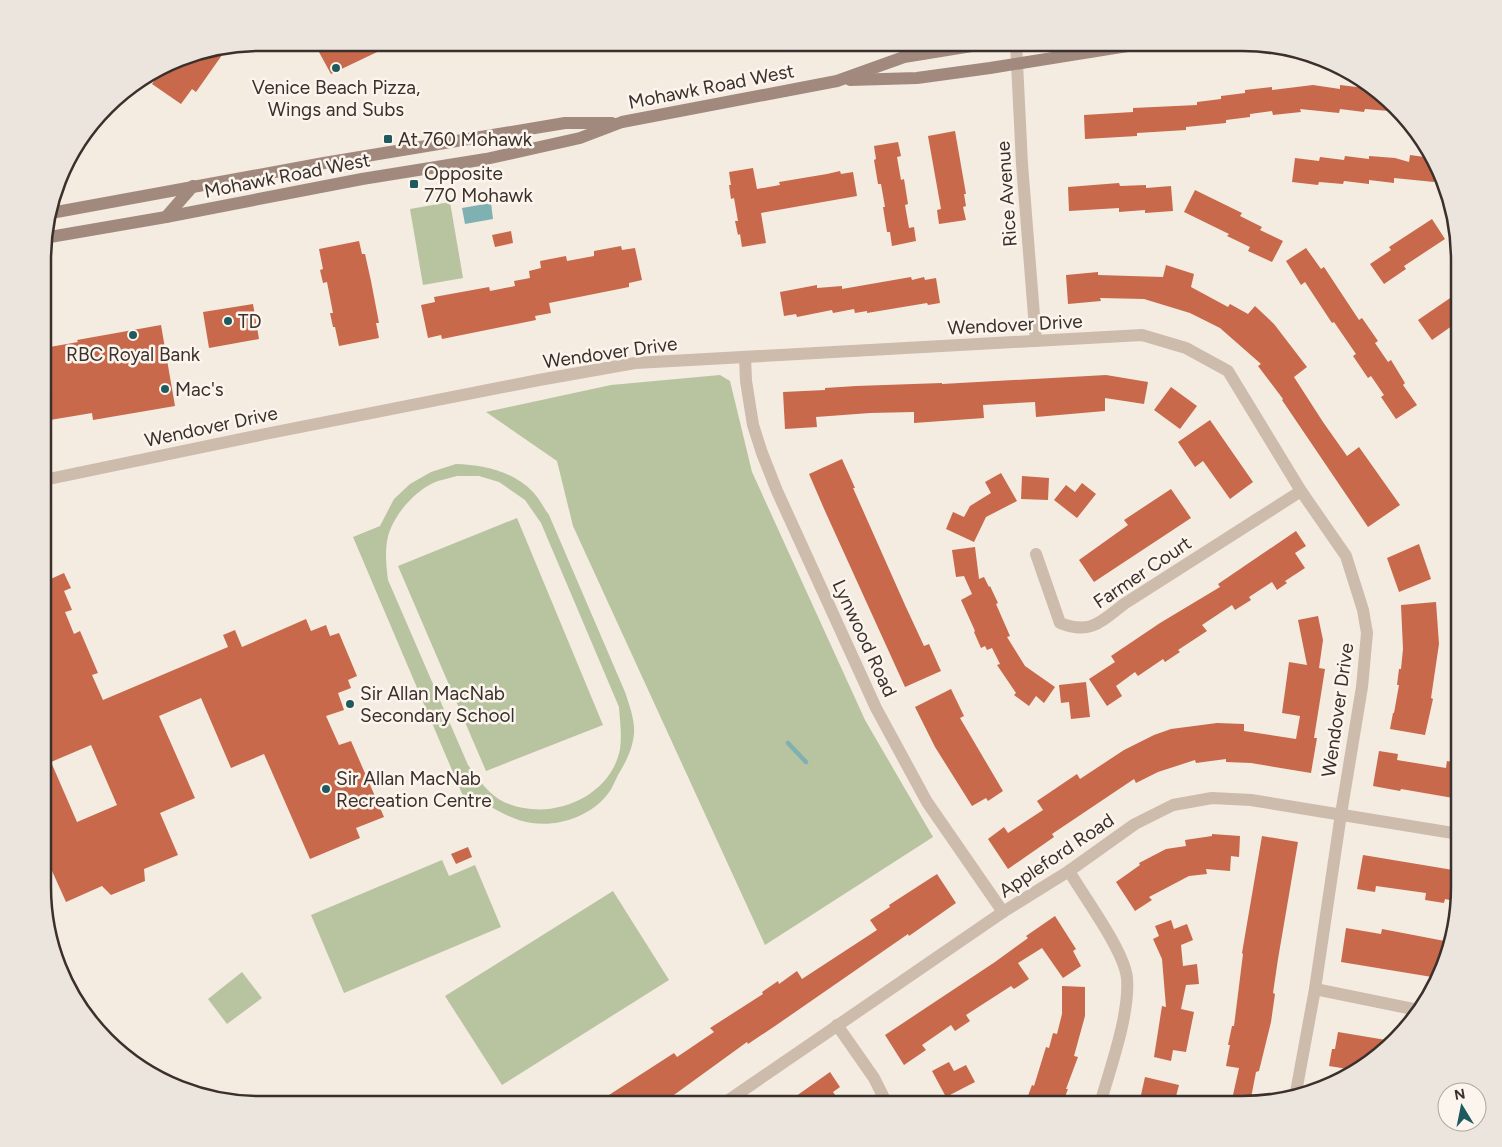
<svg xmlns="http://www.w3.org/2000/svg" width="1502" height="1147" font-family="Figtree,sans-serif">
<rect width="100%" height="100%" fill="#f4ebe1"/>
<g fill="#b8c4a0" fill-rule="evenodd">
<path d="M450,202L463,278L423,285L410,209Z"/>
<path d="M720,375L730,381L752,472L865,720L933,837L765,945L573,526L557,461L486,412L611,385Z"/>
<path d="M456,464C484,465 513,471 533,492C539,498 543,507 549,515L625,692C629,704 635,720 634,733C633,748 626,762 618,775C615,781 612,789 607,795C590,816 559,827 532,823C514,821 491,808 477,797L466,803L353,537L380,526L394,499L410,484L431,472ZM457,476H479L499,482L525,500L541,523L619,707C620,721 622,735 620,749C611,797 552,821 509,804C491,798 479,780 468,765L388,580C386,564 384,545 390,530C398,510 418,488 438,481C444,479 451,478 457,476Z"/>
<path d="M517,518L603,725L486,771L398,566Z"/>
<path d="M442,860L449,876L475,865L501,927L344,993L311,915Z"/>
<path d="M613,891L669,980L502,1085L445,996Z"/>
<path d="M242,972L262,998L227,1024L208,999Z"/>
</g>
<path fill="#7fb0b2" d="M491,203L493,219L465,224L462,208Z"/>
<g fill="none" stroke-linecap="round" stroke-linejoin="round">
<path stroke="#7fb0b2" stroke-width="4.5" d="M788,743L806,762"/>
</g>
<g fill="#c8694b" fill-rule="evenodd">
<path d="M314,43H396L331,74Z"/>
<path d="M227,48L196,92L192,89L181,104L152,84L161,71L190,54Z"/>
<path d="M1365,84L1385,96L1390,103L1389,111L1365,109L1364,112L1340,109L1339,113L1300,109L1301,112L1273,115L1272,111L1250,114V117L1226,120V123L1186,127V130L1137,133V136L1085,139L1084,115L1133,112V108L1197,105V102L1221,99V96L1245,93V90L1272,87V90L1313,85L1340,89V85L1365,88Z"/>
<path d="M955,131L966,194H964L966,206L963,207L966,220L939,224L937,210L941,209L928,136Z"/>
<path d="M898,142L901,156L897,157L901,180L904,179L908,204L905,205L909,228L914,227L916,241L892,246L890,232H887L883,207H885L881,184H878L874,160L876,159L874,146Z"/>
<path d="M1410,155L1432,158L1437,164L1441,180L1434,179V182L1394,178V183L1369,180V184L1344,181L1343,184L1319,182L1318,185L1292,182L1295,158L1319,161L1320,157L1344,160L1345,156L1369,159V156L1395,158L1409,162Z"/>
<path d="M753,168L757,189L780,185L779,182L827,174L840,171L841,174L853,172L857,196L761,213L766,243L742,247L740,234L738,235L735,221H738L734,198L731,199L729,185H731L729,172Z"/>
<path d="M1119,183L1120,186L1146,185V188L1171,186L1173,211L1145,213V210L1119,212V208L1069,211L1068,187Z"/>
<path d="M1195,190L1242,213L1240,216L1262,227L1260,230L1283,241L1272,262L1248,251L1250,247L1227,236L1229,234L1184,212Z"/>
<path d="M1432,219L1445,239L1404,266L1406,269L1384,284L1370,264L1391,250L1389,247Z"/>
<path d="M511,231L513,243L495,247L492,235Z"/>
<path d="M359,241L362,254H365L371,281L379,323H376L379,338L339,346L335,327H333L330,313H333L327,282L323,283L320,270L323,269L319,249Z"/>
<path d="M621,246L622,250L635,248L642,280L629,283V287L549,303L551,313L535,316L536,320L442,339L441,335L428,338L421,305L435,302L434,297L489,287L490,291L515,286L514,281L530,278L529,271L541,268L540,261L566,256L567,261L594,256V251Z"/>
<path d="M1306,248L1321,269L1324,267L1359,320L1362,318L1378,341L1375,343L1388,362L1391,360L1405,383L1403,385L1417,405L1396,419L1381,397L1384,395L1371,376L1368,378L1353,356L1356,354L1334,322L1332,323L1305,282L1301,285L1286,261Z"/>
<path d="M1166,265L1194,274L1191,287L1228,307L1230,304L1248,314L1255,306L1274,324L1307,367L1294,377L1323,422L1347,456L1359,447L1400,505L1368,527L1282,400L1283,399L1258,366L1261,364L1220,328L1190,313L1144,299L1100,298L1101,301L1068,304L1066,275L1098,272V275L1163,277Z"/>
<path d="M911,277L912,280L924,277L925,280L936,278L940,303L928,305L927,303L867,313V311L855,313L854,309L833,313L832,310L797,317L796,314L784,316L780,292L817,285V288L842,286V289Z"/>
<path d="M1459,292V321L1432,340L1418,320Z"/>
<path d="M253,304L259,339L209,348L203,312Z"/>
<path d="M161,325L175,406L93,420L92,413L44,421V348L78,342L77,340Z"/>
<path d="M1106,375L1148,382L1144,404L1105,398V411L1036,417L1035,402L983,405L984,418L914,423V412L870,413L816,417L817,427L785,429L783,392L825,390V388L856,386L942,383V384Z"/>
<path d="M1171,387L1197,406L1180,429L1154,410Z"/>
<path d="M1210,420L1253,482L1230,499L1203,461L1195,467L1178,442Z"/>
<path d="M842,459L855,488H853L905,605L924,646L929,644L941,671L905,687L825,511L809,474Z"/>
<path d="M1001,473L1017,501L986,517L974,542L946,529L953,512L964,517L970,506L991,493L985,482Z"/>
<path d="M1022,476L1049,478L1048,500L1021,499Z"/>
<path d="M1082,483L1096,494L1077,518L1054,500L1066,485L1075,492Z"/>
<path d="M1171,489L1191,518L1094,582L1079,560L1128,525L1124,520Z"/>
<path d="M1296,531L1306,546L1295,553L1305,568L1285,581L1287,583L1277,590L1272,582L1249,597L1251,600L1235,610L1232,605L1202,625L1207,631L1178,650L1180,652L1165,662L1163,659L1138,676L1135,672L1116,686L1122,696L1107,706L1089,679L1115,662L1111,656L1160,623L1220,587L1218,584Z"/>
<path d="M1419,544L1431,579L1399,592L1387,558Z"/>
<path d="M975,547L979,579L984,577L989,587L990,586L998,603L996,604L1010,636L1007,637L1025,666L1055,687L1044,703L1036,696L1029,706L1014,695L1016,693L997,665L1000,664L992,648L987,650L985,646L981,648L974,632L975,631L961,600L972,594L964,576L956,577L952,550Z"/>
<path d="M64,573L71,588L64,591L72,610L65,612L74,634L80,631L98,673L92,675L103,700L228,647L223,635L235,630L242,647L306,619L311,631L326,625L330,636L339,633L357,676L348,680L351,688L338,693L344,710L326,716L339,745L351,741L384,817L356,828L360,838L310,859L264,754L231,768L201,698L159,716L195,798L160,813L178,855L144,869L145,881L111,895L102,886L66,902L48,862L43,864L44,582ZM91,745L117,805L77,822L51,762Z"/>
<path d="M1436,602L1439,644L1431,698L1433,699L1425,735L1390,729L1393,713H1394L1399,685H1397L1399,669H1401L1403,649L1401,605Z"/>
<path d="M1318,616L1323,640L1319,668L1325,669L1314,738H1317L1311,773L1251,763L1226,762V759L1196,763L1195,760L1158,772L1136,783L1134,779L1052,834L1054,837L1008,869L988,839L1004,827L1008,833L1043,810L1037,801L1077,774L1080,779L1124,750L1154,735L1171,729L1217,723L1244,724V731L1296,739L1300,716L1282,713L1289,662L1307,665L1298,620Z"/>
<path d="M1086,682L1090,717L1071,719L1069,702L1061,703L1059,685Z"/>
<path d="M951,689L964,716L960,718L1003,791L988,801L986,798L972,806L935,747L915,707Z"/>
<path d="M1379,751L1398,754L1397,760L1446,768L1447,761L1458,763L1457,771H1459V799L1401,789L1400,791L1373,786Z"/>
<path d="M1212,834L1240,836L1239,857L1231,856L1230,871L1206,869L1207,874L1189,876L1149,897L1152,900L1135,911L1116,882L1140,865L1139,863L1166,849L1186,846L1185,840L1212,836Z"/>
<path d="M1262,836L1298,842L1278,959L1273,993L1275,994L1271,1022L1259,1071L1256,1072L1250,1103L1231,1104L1239,1068L1226,1066L1230,1045H1228L1232,1026H1234L1243,954L1242,953Z"/>
<path d="M468,847L472,857L456,864L451,854Z"/>
<path d="M1363,855L1459,871V902L1445,899L1444,903L1425,900L1426,893L1376,886L1375,892L1357,889Z"/>
<path d="M937,874L956,903L909,936L908,934L775,1026L748,1044L747,1042L667,1100L660,1104H595L674,1053L677,1057L714,1032L710,1028L763,994L762,992L778,981L779,984L797,971L802,979L877,930L870,920L890,907L889,905Z"/>
<path d="M1055,916L1076,949L1073,951L1081,966L1063,978L1042,948L1018,963L1029,979L1014,989L1011,986L966,1015L970,1021L955,1031L951,1025L922,1045L926,1050L904,1065L885,1035L995,962L1028,938L1026,936Z"/>
<path d="M1171,920L1174,929L1187,924L1193,940L1181,945L1183,966L1197,964L1199,984L1186,985L1181,1009L1194,1012L1186,1052L1173,1050L1171,1061L1154,1057L1162,1006L1166,1007L1162,959L1153,939L1159,936L1155,926Z"/>
<path d="M1346,928L1381,934L1382,929L1450,942L1443,970L1438,978L1341,962Z"/>
<path d="M1062,986L1085,987V1016L1074,1056L1078,1057L1066,1089H1068L1062,1104H1025L1032,1085L1034,1086L1046,1047L1049,1048L1053,1033L1057,1034L1062,1014Z"/>
<path d="M1338,1032L1392,1041L1354,1070L1329,1066L1332,1049H1335Z"/>
<path d="M949,1062L954,1071L966,1065L975,1082L946,1097L932,1071Z"/>
<path d="M830,1072L840,1087L833,1092L841,1104H785Z"/>
<path d="M1145,1077L1179,1085L1174,1104H1139Z"/>
</g>
<g fill="none" stroke-linecap="round" stroke-linejoin="round">
<g stroke="#cdbbac" stroke-width="12">
<path d="M1016,43L1022,164L1036,341"/>
<path d="M745,357L746,381L753,425L762,453L777,491L876,708L927,802L1003,912"/>
<path d="M44,480L265,434L539,380L635,363L1142,335L1186,348L1228,371L1301,491L1346,556L1363,610L1367,633L1362,687L1341,814L1315,989L1296,1092"/>
<path d="M1036,554L1060,623C1090,635 1101,622 1124,604L1301,491"/>
<path d="M1069,871C1084,897 1124,950 1127,978C1130,1014 1110,1069 1100,1104"/>
<path d="M1315,989L1418,1010"/>
<path d="M837,1025L874,1078L887,1104"/>
<path d="M723,1104L1003,912L1069,871L1135,824L1173,805L1212,798L1251,800L1459,834"/>
</g>
<g stroke="#a18a7d" stroke-width="12">
<path d="M850,80L917,78L990,68L1146,43"/>
<path d="M51,213L324,163L565,123H612"/>
<path d="M166,217L193,186"/>
<path d="M44,238L166,217L362,179L486,159L580,138L622,122L837,81L904,57L990,43"/>
</g>
</g>
<g fill="#1f5a5e" stroke="#fbf5ee" stroke-width="2">
<circle cx="336" cy="68" r="5"/>
<rect x="383" y="134" width="10" height="10" rx="2.5"/>
<rect x="409" y="179" width="10" height="10" rx="2.5"/>
<circle cx="228" cy="321" r="5"/>
<circle cx="133" cy="335" r="5"/>
<circle cx="165" cy="389" r="5"/>
<circle cx="350" cy="704" r="5"/>
<circle cx="326" cy="789" r="5"/>
</g>
<g text-anchor="middle" stroke-width="5" stroke-linejoin="round" paint-order="stroke">
<g font-size="19" fill="#3b302b" stroke="#fbf5ee">
<text transform="translate(711 86) rotate(-11)" y="7">Mohawk Road West</text>
<text transform="translate(287 175) rotate(-11)" y="7">Mohawk Road West</text>
<text transform="translate(1006 194) rotate(-94)" y="7">Rice Avenue</text>
<text transform="translate(1015 324) rotate(-3)" y="7">Wendover Drive</text>
<text transform="translate(610 352) rotate(-8)" y="7">Wendover Drive</text>
<text transform="translate(211 426) rotate(-12)" y="7">Wendover Drive</text>
<text transform="translate(1142 572) rotate(-34)" y="7">Farmer Court</text>
<text transform="translate(865 638) rotate(65)" y="7">Lynwood Road</text>
<text transform="translate(1337 710) rotate(-82)" y="7">Wendover Drive</text>
<text transform="translate(1056 855) rotate(-34)" y="7">Appleford Road</text>
</g>
<g font-size="19" fill="#3b302b" stroke="#fbf5ee" text-anchor="start">
<text x="336" y="94" text-anchor="middle">Venice Beach Pizza,<tspan x="336" dy="22">Wings and Subs</tspan></text>
<text x="398" y="146">At 760 Mohawk</text>
<text x="424" y="180">Opposite<tspan x="424" dy="22">770 Mohawk</tspan></text>
<text x="238" y="328">TD</text>
<text x="133" y="361" text-anchor="middle">RBC Royal Bank</text>
<text x="175" y="396">Mac's</text>
<text x="360" y="700">Sir Allan MacNab<tspan x="360" dy="22">Secondary School</tspan></text>
<text x="336" y="785">Sir Allan MacNab<tspan x="336" dy="22">Recreation Centre</tspan></text>
</g>
</g>
<path d="M0 0H1502V1147H0ZM260 51H1242A209 209 0 0 1 1451 260V887A209 209 0 0 1 1242 1096H260A209 209 0 0 1 51 887V260A209 209 0 0 1 260 51Z" fill="#ece5de" fill-rule="evenodd"/>
<path fill="none" stroke="#3b302b" stroke-width="2.5" d="M260 51H1242A209 209 0 0 1 1451 260V887A209 209 0 0 1 1242 1096H260A209 209 0 0 1 51 887V260A209 209 0 0 1 260 51Z"/>
<g transform="translate(1462 1107) rotate(350)"><circle r="24" fill="#fbf5ee" stroke="#aea6a0"/>
<path d="M0-4L9 19L0 12L-9 19Z" fill="#1f5a5e"/>
<text y="-8" font-size="14" font-weight="bold" text-anchor="middle" fill="#3b302b">N</text>
</g>
</svg>
